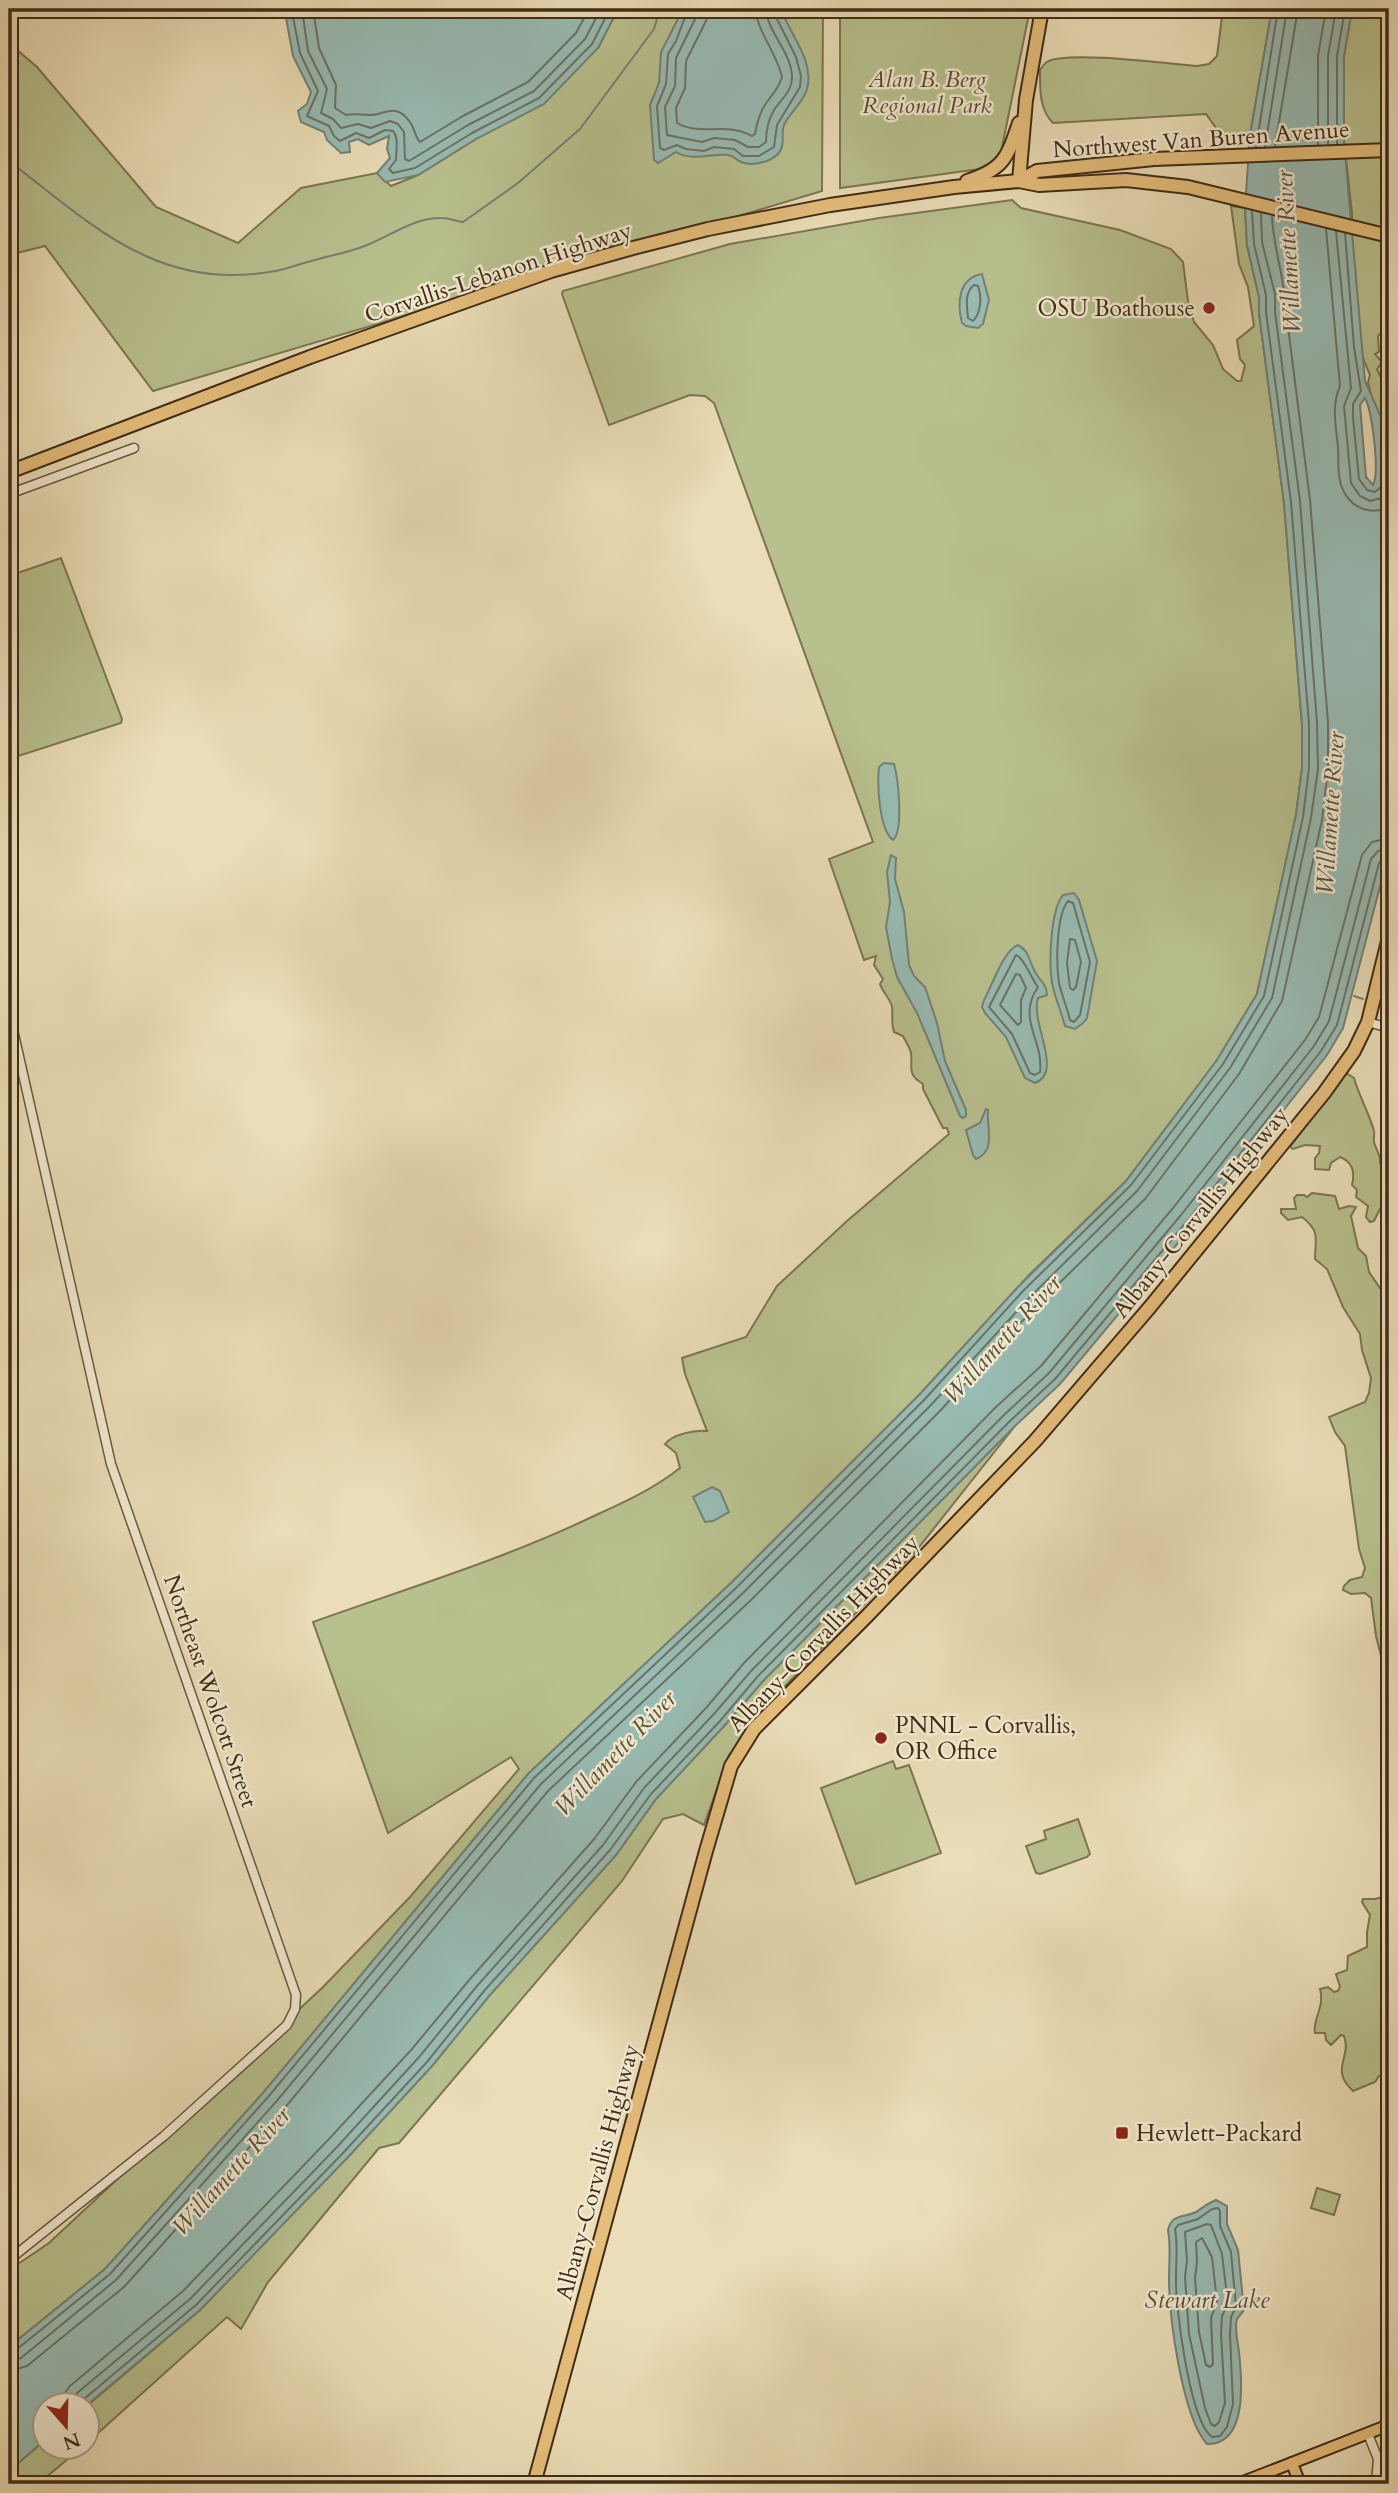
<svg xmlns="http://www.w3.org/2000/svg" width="1398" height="2493" font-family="Cardo,serif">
<rect width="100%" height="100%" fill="#eaddb7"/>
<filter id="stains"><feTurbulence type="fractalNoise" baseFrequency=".00286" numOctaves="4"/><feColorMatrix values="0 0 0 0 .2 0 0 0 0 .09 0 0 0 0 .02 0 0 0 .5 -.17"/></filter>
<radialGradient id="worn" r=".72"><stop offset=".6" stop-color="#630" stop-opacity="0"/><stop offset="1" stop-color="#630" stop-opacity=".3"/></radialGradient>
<g fill="#b8c08e" stroke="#7c7652" stroke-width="2">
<path d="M618,9H823L822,191L153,391L45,246L9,255V43L37,67L156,207L238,243L301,188L377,173L391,186L418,175L476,139L598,48Z"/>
<path d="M840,9H1030L1000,157L992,164L980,169L840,188Z"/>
<path d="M1223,9H1272L1250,135L1217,137L1216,128L1206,114L1053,123C1039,109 1040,89 1040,70C1042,67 1044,64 1047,62C1065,50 1171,64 1197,66L1209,64L1217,56Z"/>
<path d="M1352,9H1382L1386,147L1381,168V333L1378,336L1379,352L1375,354L1382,362L1377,369L1389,395V467L1368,401L1371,395L1368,382L1370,375L1362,356L1352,242V213L1344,141V56Z"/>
<path d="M1012,200L1021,208L1120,230L1171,249L1183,262L1188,301L1194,322L1213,345L1223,369L1237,381H1241L1245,365L1240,359L1237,340L1254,326L1248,287L1239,264L1231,206L1245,208L1247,245L1259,297V313L1284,503L1302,725V768L1296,815L1257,994L1217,1060L1126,1181L1029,1275L920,1394L732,1582L528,1774L263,2093L105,2269L9,2347V2270L49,2243L323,1987L410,1897L519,1769L511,1757L388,1833L313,1622C408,1588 505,1559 596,1515C625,1502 655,1488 680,1468L676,1453L665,1444C673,1434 694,1430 707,1431L685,1374L682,1358L746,1337L777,1286L847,1221L949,1134L947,1128H943L923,1089V1084C906,1074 913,1067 911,1053C910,1048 905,1040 903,1036L894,1032C891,1023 893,1016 892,1007C890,998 883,993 880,984L883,979L874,965L876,956L864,960L829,859L873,842L714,403L705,396L690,395L609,425L562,294L563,291L730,244L879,218Z"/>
<path d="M61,558L122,719L121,723L9,759V576Z"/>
<path d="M1346,1073L1354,1078C1359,1096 1369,1113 1374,1131C1375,1135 1373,1139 1374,1142C1376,1151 1381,1154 1380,1163L1386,1173C1385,1186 1389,1195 1389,1208L1380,1209L1374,1221L1370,1222L1366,1217L1368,1206L1356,1197L1357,1190L1352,1185C1355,1173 1353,1162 1340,1157L1331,1163L1329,1170L1315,1169V1158L1319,1153L1320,1146L1305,1145L1293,1149L1290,1147Z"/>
<path d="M1312,1193L1335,1196L1339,1209L1349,1206L1356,1207L1351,1216L1358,1248L1366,1256L1369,1272L1382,1291L1389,1314V1687L1376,1636L1371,1598L1365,1593L1351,1594L1343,1590L1344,1586L1350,1580L1362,1577L1365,1568L1359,1549L1345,1446L1335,1432L1329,1417L1365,1402L1369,1393L1371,1378L1362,1350L1360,1334L1343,1307L1327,1269L1315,1259C1315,1238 1321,1232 1302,1217L1288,1220L1281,1213V1209H1296L1294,1198L1297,1195H1304L1307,1197Z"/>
<path d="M1015,1426L916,1551L786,1685L729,1755L704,1825L683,1814L663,1819L622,1881L399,2143L379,2148L268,2282L241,2329L227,2317L88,2442L87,2406L200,2310L348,2157L432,2066L489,1996L616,1855L656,1799L725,1725L763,1681Z"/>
<path d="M893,1761L896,1769L909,1765L941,1853L856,1884L821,1788Z"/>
<path d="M1078,1819L1090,1854L1087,1857L1040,1874L1036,1873L1026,1846L1046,1839L1044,1831Z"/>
<path d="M1389,1878V2076H1379L1375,2082L1353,2091C1329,2069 1352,2058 1344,2036L1341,2035L1331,2045L1326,2040L1325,2033H1315C1312,2020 1325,2008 1320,1989L1328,1987L1334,1992L1338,1991L1340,1987L1336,1974L1347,1970L1348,1956L1367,1947V1932L1370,1915L1362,1902L1363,1899H1375L1382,1897Z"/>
<path d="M1317,2188L1340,2195L1334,2215L1311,2208Z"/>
<path d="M45,2440L46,2448H81L38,2484H9V2471Z"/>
</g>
<g fill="#98bbb3" stroke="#758174" stroke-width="2" fill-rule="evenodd">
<path d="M287,9H618L598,48L544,104L476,139L418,175L385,182L377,173L390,158L387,149L389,136L369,145L358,139L349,142L350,152L341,153L327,140L324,132L301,122L298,111L307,104L311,92L293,56L286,18Z"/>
<path d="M683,9H781C789,33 815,61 807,89C803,103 790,112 784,125C781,132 784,139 782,146C779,161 754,167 741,162C735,160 735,156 728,155C710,153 693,162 676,152L658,163L654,160L650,105L659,83L661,52Z"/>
<path d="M1272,9H1352L1344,56V141L1365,381L1381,417L1387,447L1389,468V519H1387L1389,541V852L1343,1028L1327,1055L1193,1225L1060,1384L1015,1426L763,1681L725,1725L656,1799L616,1855L489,1996L432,2066L348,2157L200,2310L87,2405L46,2406L45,2440L9,2471V2347L105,2269L263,2093L529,1773L732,1582L920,1394L1018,1287L1126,1181L1217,1060L1257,994L1296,815L1302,768V725L1284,503L1259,313V297L1247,245L1245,208L1250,135ZM1365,398C1372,411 1380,472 1373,485L1366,477L1360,405Z"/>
<path d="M982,274L989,300L983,324L978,328L966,326L962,323C957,304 958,278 982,274Z"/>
<path d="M884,763L894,764C898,778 904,831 893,840C879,830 877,784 879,767Z"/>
<path d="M891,855L896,858L895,879L904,912L909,965L914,976L925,987L937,1023L945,1061L966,1110V1116L963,1118L960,1116L917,1013L897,977L892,959L886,927L890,902L887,872Z"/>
<path d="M1074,893L1079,900L1097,961L1087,1018L1083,1023L1075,1029L1065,1026C1061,1011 1055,998 1052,983C1049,962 1050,911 1063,895Z"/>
<path d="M1018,945C1031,952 1029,964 1037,975C1042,983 1047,985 1047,995L1038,998C1030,1023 1064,1072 1035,1083L1025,1078L1006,1037L985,1013L982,1007L984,1000C992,986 1003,951 1018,945Z"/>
<path d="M986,1109L988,1110C986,1126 997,1151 976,1159L973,1155L966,1130L980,1123Z"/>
<path d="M712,1487L720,1491L729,1512L713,1521L705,1522L693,1497Z"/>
<path d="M1216,2200L1227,2206V2224L1238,2250L1244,2310C1242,2313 1239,2316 1237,2319C1234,2329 1238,2342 1239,2352C1242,2380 1248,2445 1207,2444C1182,2417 1169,2316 1169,2278C1169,2262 1171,2246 1168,2230C1172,2213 1184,2218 1196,2212C1202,2208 1208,2203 1216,2200Z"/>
</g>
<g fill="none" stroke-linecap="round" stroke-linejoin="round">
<g stroke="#6c7364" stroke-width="2">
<path d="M294,9L293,17L300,53L318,91L307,116L329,126L334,136L340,141L356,133L369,138L385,130L393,131C399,138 396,151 396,160L389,169L393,173L415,168L472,133L539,98L592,44L610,9"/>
<path d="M302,9L308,51L327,89L321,113L333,119L341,128L358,124L371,128L390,121L398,124L404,132L405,159L409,161L468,125L534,91L585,39L601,9"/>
<path d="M313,9L319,48L336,85L335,108L346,115C355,113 360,115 369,115C384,116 395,101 410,122C415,129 415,137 420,142L463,116L528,82L576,33L589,9"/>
<path d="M688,9L676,41L668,54L666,84L657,106L660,148L664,150L677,145L686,149L704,151L714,147L734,149L743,156H759L774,147L777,125L800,87L801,76L796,57L777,19L775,9"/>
<path d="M697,9L696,17L676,58L675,86L665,107L667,135L702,142L714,138L735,140L748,147H759L766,142C766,131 768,120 774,110C781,99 793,91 792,76C791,52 767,31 766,9"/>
<path d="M708,9L706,21L686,61L685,88L676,108L677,123C702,137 723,121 752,136L755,134C757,122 760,111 767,102C773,93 779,88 782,77C777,53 756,30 756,9"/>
<path d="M1328,144V56L1336,9"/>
<path d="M1337,144V56L1345,9"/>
<path d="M1318,145V56L1326,9"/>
<path d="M1275,146L1298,9"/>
<path d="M1256,147L1278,9"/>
<path d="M1265,147L1287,9"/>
<path d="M1326,229L1340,386C1331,407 1336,425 1338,447C1339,459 1337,473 1341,485C1348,507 1370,517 1389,506"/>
<path d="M1336,231L1351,388L1344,406L1351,483L1360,496L1370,501L1382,498L1389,491"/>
<path d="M1345,233L1354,347L1361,391L1353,404V417L1359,479L1367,490L1375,492L1381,487L1383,454L1389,451"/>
<path d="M974,285L978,286C982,297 981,313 973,321L968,318C967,306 964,293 974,285Z"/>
<path d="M1068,901L1073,903L1090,962L1080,1015L1074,1022L1070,1020C1067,1007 1062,996 1059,983C1056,963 1056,916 1068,901Z"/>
<path d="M1070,939L1075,940L1081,962L1076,987L1073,990L1070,988L1067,963Z"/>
<path d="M1016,955C1024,958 1031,978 1038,987C1016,1019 1044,1040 1040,1072L1035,1075L1030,1073L1012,1034L989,1007Z"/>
<path d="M1016,974L1020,975L1026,988L1021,1000V1022L1018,1025L1000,1005Z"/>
<path d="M1218,2208L1220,2211V2226L1231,2252L1236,2307L1231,2317L1230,2334L1233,2404L1227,2427L1220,2436L1212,2437C1190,2422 1175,2306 1176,2277C1176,2261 1178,2245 1175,2229L1178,2225L1198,2219L1212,2209Z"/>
<path d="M1207,2224L1211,2225L1222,2254L1228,2304L1222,2316L1221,2334L1225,2403L1219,2422L1215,2426L1211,2424L1205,2408L1189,2334L1185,2277L1187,2261L1185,2232Z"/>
<path d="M1202,2238L1212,2257L1217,2301L1211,2318L1213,2364L1210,2367L1206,2365L1199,2332L1195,2278L1197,2262L1196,2242Z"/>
<path d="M9,2352L16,2350L110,2274L268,2097L534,1778L737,1587L925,1399L1023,1291L1131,1185L1223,1064L1264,996L1303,817L1309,768V724L1291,502L1266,312V295L1254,244L1252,211"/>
<path d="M9,2361L21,2358L116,2280L275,2103L541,1784L743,1593L931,1405L1029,1298L1137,1191L1230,1068L1272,998L1311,818L1318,769L1317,723L1300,501L1275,312V294L1262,242L1261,213"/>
<path d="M9,2371L27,2366L124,2287L283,2110L548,1791L751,1600L939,1412L1037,1305L1145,1199L1239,1074L1282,1001L1322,820L1328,769V722L1310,500L1286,311C1285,278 1273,248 1272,216"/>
<path d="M61,2406L64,2394L70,2386L183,2291L329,2139L412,2049L470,1979L595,1838L636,1782L706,1708L744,1663L996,1407L1041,1366L1173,1208L1305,1040L1319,1017L1362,855L1372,842L1389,838"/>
<path d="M72,2406L77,2393L190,2299L337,2147L420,2056L477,1986L603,1845L644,1788L713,1715L752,1670L1004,1415L1049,1373L1181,1215L1314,1046L1329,1021L1371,859L1378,851L1389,848"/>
<path d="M81,2406L84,2399L196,2305L343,2153L427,2062L484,1991L610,1850L651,1794L720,1721L758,1676L1010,1421L1055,1379L1188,1220L1321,1051L1337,1025L1379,863L1383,858L1389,857"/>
</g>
<g stroke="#758174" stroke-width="2">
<path d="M9,161C92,225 160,293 275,271C287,269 299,264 311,261C328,256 346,253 362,247C388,238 413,217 442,218C449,218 456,221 463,222L518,183L580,129L654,29L660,9"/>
<path d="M1354,996L1363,999"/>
<path d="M1386,1006L1389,1007"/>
</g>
<defs>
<g id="minor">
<path d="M9,494L134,448"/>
<path d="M9,1012L111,1464L296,1995L295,2009L287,2025L164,2136L9,2260"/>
<path d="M1368,1022L1389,1028"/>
<path d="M1368,2434L1378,2459L1376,2484"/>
</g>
<g id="major">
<path d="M1292,2463L1300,2484"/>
<path d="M1238,2484L1389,2425"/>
</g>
<g id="highway">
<path d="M967,181C1004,169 1007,158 1019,123"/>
<path d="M1019,181L1037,171L1154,159L1389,150"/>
<path d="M1019,181L1026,100L1042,9"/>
<path d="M9,472L310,357L551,271L633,248L708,229L830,205L954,187L1019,181L1039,185L1126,180L1188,187L1389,236"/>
<path d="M534,2484L706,1851L731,1766L754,1729L866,1617L1035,1441L1150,1307L1324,1093L1354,1051L1368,1022L1389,937"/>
</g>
</defs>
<use href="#minor" stroke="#6b583e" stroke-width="11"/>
<use href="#major" stroke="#412b16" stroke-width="14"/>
<use href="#highway" stroke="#412b16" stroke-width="16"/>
<use href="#minor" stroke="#f1e9d0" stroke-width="8"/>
<use href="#major" stroke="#e5be7c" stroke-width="10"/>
<use href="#highway" stroke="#e5be7c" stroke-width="12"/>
</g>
<g fill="#8f2418" stroke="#f1e9d0" stroke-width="2.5">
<circle cx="1209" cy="308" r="7"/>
<circle cx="881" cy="1738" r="7"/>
<rect x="1115" y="2126" width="14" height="14" rx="3.5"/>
</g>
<g text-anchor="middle" stroke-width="5" stroke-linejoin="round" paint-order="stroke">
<g font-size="23" font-style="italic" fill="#59492e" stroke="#f1e9d0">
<text x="927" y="87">Alan B. Berg<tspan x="927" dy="26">Regional Park</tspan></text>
</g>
<g font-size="23" fill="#412b16" stroke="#f1e9d0">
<text transform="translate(1201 139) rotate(-4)" y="8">Northwest Van Buren Avenue</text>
<text transform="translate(498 272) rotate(-18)" y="8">Corvallis-Lebanon Highway</text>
<text transform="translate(1200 1212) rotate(-51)" y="8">Albany-Corvallis Highway</text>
<text transform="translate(823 1633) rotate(-46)" y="8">Albany-Corvallis Highway</text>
<text transform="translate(211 1691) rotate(71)" y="8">Northeast Wolcott Street</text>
<text transform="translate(597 2172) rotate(-75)" y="8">Albany-Corvallis Highway</text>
</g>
<g font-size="23" fill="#412b16" stroke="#f1e9d0" text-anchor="start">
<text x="1195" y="316" text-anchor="end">OSU Boathouse</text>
<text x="895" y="1733">PNNL - Corvallis,<tspan x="895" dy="26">OR Office</tspan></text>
<text x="1136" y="2141">Hewlett-Packard</text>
</g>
<g font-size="24" font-style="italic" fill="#574f3d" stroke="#f1e9d0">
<text transform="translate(1288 252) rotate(-93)" y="8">Willamette River</text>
<text transform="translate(1330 813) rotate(-86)" y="8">Willamette River</text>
<text transform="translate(1002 1339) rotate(-48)" y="8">Willamette River</text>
<text transform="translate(615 1753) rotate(-46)" y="8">Willamette River</text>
<text transform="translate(231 2171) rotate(-48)" y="8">Willamette River</text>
<text x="1207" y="2308">Stewart Lake</text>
</g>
</g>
<rect width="1398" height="2493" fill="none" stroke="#eaddb7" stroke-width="35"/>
<rect x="10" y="10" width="1377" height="2472" fill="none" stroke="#412b16" stroke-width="3.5"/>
<rect x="18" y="18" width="1363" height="2458" fill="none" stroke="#412b16" stroke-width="2"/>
<g transform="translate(66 2426) rotate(160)"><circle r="33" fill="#f1e9d0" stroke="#ab9d86" stroke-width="2"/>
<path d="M0-5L12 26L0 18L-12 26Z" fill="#8f2418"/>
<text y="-10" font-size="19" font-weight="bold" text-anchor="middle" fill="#412b16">N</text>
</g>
<rect width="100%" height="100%" filter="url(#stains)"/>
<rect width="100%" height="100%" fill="url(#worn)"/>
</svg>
